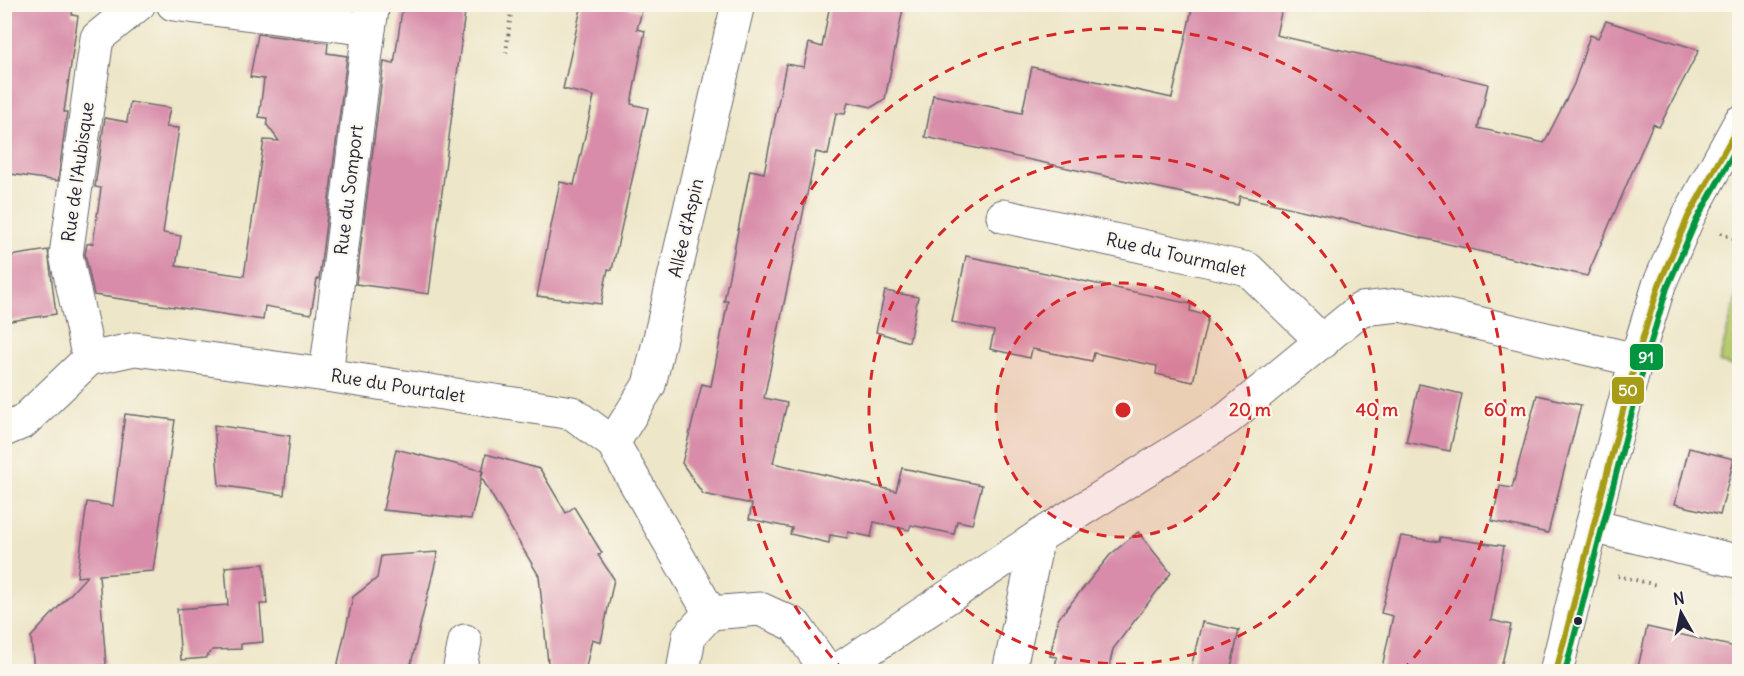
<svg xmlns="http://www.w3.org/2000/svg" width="1744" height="676" font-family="Delius,sans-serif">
<rect width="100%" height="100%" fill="#fbf7ec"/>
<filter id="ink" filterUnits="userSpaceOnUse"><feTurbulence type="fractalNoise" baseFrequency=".0167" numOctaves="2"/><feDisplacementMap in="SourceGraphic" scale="12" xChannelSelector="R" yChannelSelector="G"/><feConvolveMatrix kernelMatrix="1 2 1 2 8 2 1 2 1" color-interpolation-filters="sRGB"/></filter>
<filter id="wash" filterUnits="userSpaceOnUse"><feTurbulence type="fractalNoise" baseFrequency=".008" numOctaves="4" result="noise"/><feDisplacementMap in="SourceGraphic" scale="24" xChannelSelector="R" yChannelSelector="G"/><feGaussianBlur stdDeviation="1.35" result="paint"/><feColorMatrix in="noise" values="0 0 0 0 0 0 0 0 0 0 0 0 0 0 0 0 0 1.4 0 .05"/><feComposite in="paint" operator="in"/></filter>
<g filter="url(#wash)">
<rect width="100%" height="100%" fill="#ede6c8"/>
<path fill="#b5ca6e" stroke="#6c7654" stroke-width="1.5" d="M1739,286V368L1719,362Z"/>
<g id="blocks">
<g fill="#d88ca9">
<path d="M10,4H73L72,15L78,16L64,112H67L58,181L4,173V43Z"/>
<path d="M403,4H466L429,294L356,284L384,62L394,64Z"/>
<path d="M582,4H611L642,11L637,29L645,31L631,104L648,108L612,270L608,269L601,304L537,296L560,182L574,185L594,96L563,89Z"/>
<path d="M830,4H904L885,99L872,107L848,102L845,114L836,113L828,155L816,152L764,398L787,403L773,463L896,491L902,468L982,485L972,524L957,521L954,534L911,525L909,530L874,522L871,537L848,532L847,538L830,535L829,543L790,534L792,528L749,519L752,504L703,494L682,463L702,384L711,386L728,301H724L750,170L764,173L786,64L804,67L809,43L822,47Z"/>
<path d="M1193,4H1283L1276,35L1488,84L1478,128L1544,143L1574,84L1590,35L1598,38L1606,21L1699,50L1659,127L1653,124L1587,276L1240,196L1238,205L925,137L933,95L1022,113L1032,67L1172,98Z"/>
<path d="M258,34L328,43L327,53L347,56L319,279H317L311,314L265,306L263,320L94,295L85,254L87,244L93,243L101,188L95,187L105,118L127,122L130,102L170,108L166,127L179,128L163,233L181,236L176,266L244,276L264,140L279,141L267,125V118L259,117L264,79L250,77Z"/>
<path d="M48,250L56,314L4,322V257Z"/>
<path d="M966,256L1191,304L1190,311L1208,316L1193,382L1156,374L1157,366L1094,353L1092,361L1032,349L1030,358L990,349L994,331L952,322Z"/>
<path d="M885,291L918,297L909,342L876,332Z"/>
<path d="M1419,384L1462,394L1450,451L1406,442Z"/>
<path d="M1537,395L1581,405L1548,533L1492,521L1500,486L1512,488Z"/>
<path d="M125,414L175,420L153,571L99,575L106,665L76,667L77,672H34L31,637L87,576L77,577L87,502L113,506Z"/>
<path d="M214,425L290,436L284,495L219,485Z"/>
<path d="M1689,448L1734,459L1720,515L1675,504Z"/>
<path d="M396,449L483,471L471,519L383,510Z"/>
<path d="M486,454L540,469L566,513L574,507L602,553L598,555L614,579L601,642L592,639L585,672H549L539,576L481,477Z"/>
<path d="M1138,532L1171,573L1113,649L1108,672H1054L1057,657L1050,656L1058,619L1110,555Z"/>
<path d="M1401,536L1439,542L1440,537L1504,546L1491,620L1511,625L1500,672H1381L1393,616L1381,613Z"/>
<path d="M438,552L409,672H336L353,597L377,578L381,556Z"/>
<path d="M264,564L267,604H260L263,642L241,644V649L212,650L206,658L181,660L177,609L228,605L225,567Z"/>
<path d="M1202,622L1239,630L1230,672H1190Z"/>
<path d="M1647,627L1740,648V672H1637Z"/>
</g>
</g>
</g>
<g filter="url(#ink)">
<use href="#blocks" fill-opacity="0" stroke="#69676c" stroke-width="1.5"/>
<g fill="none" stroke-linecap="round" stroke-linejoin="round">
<defs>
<g id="minor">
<path d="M173,4L369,29"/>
<path d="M1003,216L1248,269L1323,342"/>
<path d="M89,359L66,255L97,38L139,4"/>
<path d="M326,375L369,29L373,4"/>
<path d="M4,430L23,422L89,359L135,349L326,375L572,413L613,443L710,613L689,636L683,672"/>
<path d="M613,443L649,385L738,4"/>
<path d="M1592,526L1740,562"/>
<path d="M710,613L760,609L795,625L828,672"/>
<path d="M459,672L465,641"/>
<path d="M835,672L1038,537L1227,419L1361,309L1400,305L1636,360"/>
<path d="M1009,672L1038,537"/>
<path d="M1556,672L1592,526L1636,360L1659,285L1688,217L1740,122"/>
</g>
</defs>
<use href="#minor" stroke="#69676c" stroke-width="35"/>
<g stroke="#69676c" stroke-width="4" stroke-dasharray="1.5 4.5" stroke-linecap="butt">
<path d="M506,53L512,4"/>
<path d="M1721,233L1740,242"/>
<path d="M1618,576L1657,585"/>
</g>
<use href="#minor" stroke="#fff" stroke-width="33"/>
<defs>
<path id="bus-1" d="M1556,672L1636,360L1659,285L1688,217L1740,123"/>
<path id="bus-2" d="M1565,672L1645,362L1667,288L1696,221L1740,142"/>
</defs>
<use href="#bus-1" stroke="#fbf7ec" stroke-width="10"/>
<use href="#bus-2" stroke="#fbf7ec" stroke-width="10"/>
<use href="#bus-1" stroke="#a79c18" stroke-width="6"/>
<use href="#bus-2" stroke="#009640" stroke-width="6"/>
</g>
</g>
<circle cx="1123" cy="410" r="127" fill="#d62828" fill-opacity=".12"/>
<g fill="none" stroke="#d62828" stroke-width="3" stroke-dasharray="10 8">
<circle cx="1123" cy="410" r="127"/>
<circle cx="1123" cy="410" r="254"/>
<path d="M844 671A382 382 0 1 1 1402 671"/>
</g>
<circle fill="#22223b" stroke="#fbf7ec" stroke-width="2" cx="1578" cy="621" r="5"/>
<g text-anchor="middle" stroke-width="4.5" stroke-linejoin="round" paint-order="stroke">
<g font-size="18" fill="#22223b" stroke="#fbf7ec">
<text transform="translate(78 172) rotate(-82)" y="6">Rue de l'Aubisque</text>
<text transform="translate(349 190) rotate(-83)" y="6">Rue du Somport</text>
<text transform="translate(686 228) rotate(-77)" y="6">Allée d'Aspin</text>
<text transform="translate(1176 255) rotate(13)" y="6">Rue du Tourmalet</text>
<text transform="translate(398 386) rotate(9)" y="6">Rue du Pourtalet</text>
</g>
</g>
<circle cx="1123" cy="410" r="9" fill="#d62828" stroke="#fbf7ec" stroke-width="3"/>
<g font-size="18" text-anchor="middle" font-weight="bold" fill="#d62828" stroke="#fbf7ec" stroke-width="4.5" stroke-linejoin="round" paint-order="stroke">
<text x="1250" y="416">20 m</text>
<text x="1377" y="416">40 m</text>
<text x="1505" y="416">60 m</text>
</g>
<g stroke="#fbf7ec" stroke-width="2">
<rect x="1629" y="343" width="35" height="28" rx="6" fill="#009640"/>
<rect x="1611" y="376" width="34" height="29" rx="6" fill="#a79c18"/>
</g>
<g font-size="16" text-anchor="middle" font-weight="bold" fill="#fff">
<text x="1646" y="363">91</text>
<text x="1628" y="396">50</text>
</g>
<rect width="1744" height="676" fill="none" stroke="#fbf7ec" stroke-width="24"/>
<g transform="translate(1681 613) rotate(351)" stroke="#fbf7ec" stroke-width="4.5" paint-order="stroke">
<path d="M0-4.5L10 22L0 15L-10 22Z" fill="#22223b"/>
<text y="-9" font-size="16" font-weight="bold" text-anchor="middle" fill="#22223b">N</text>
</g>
</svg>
